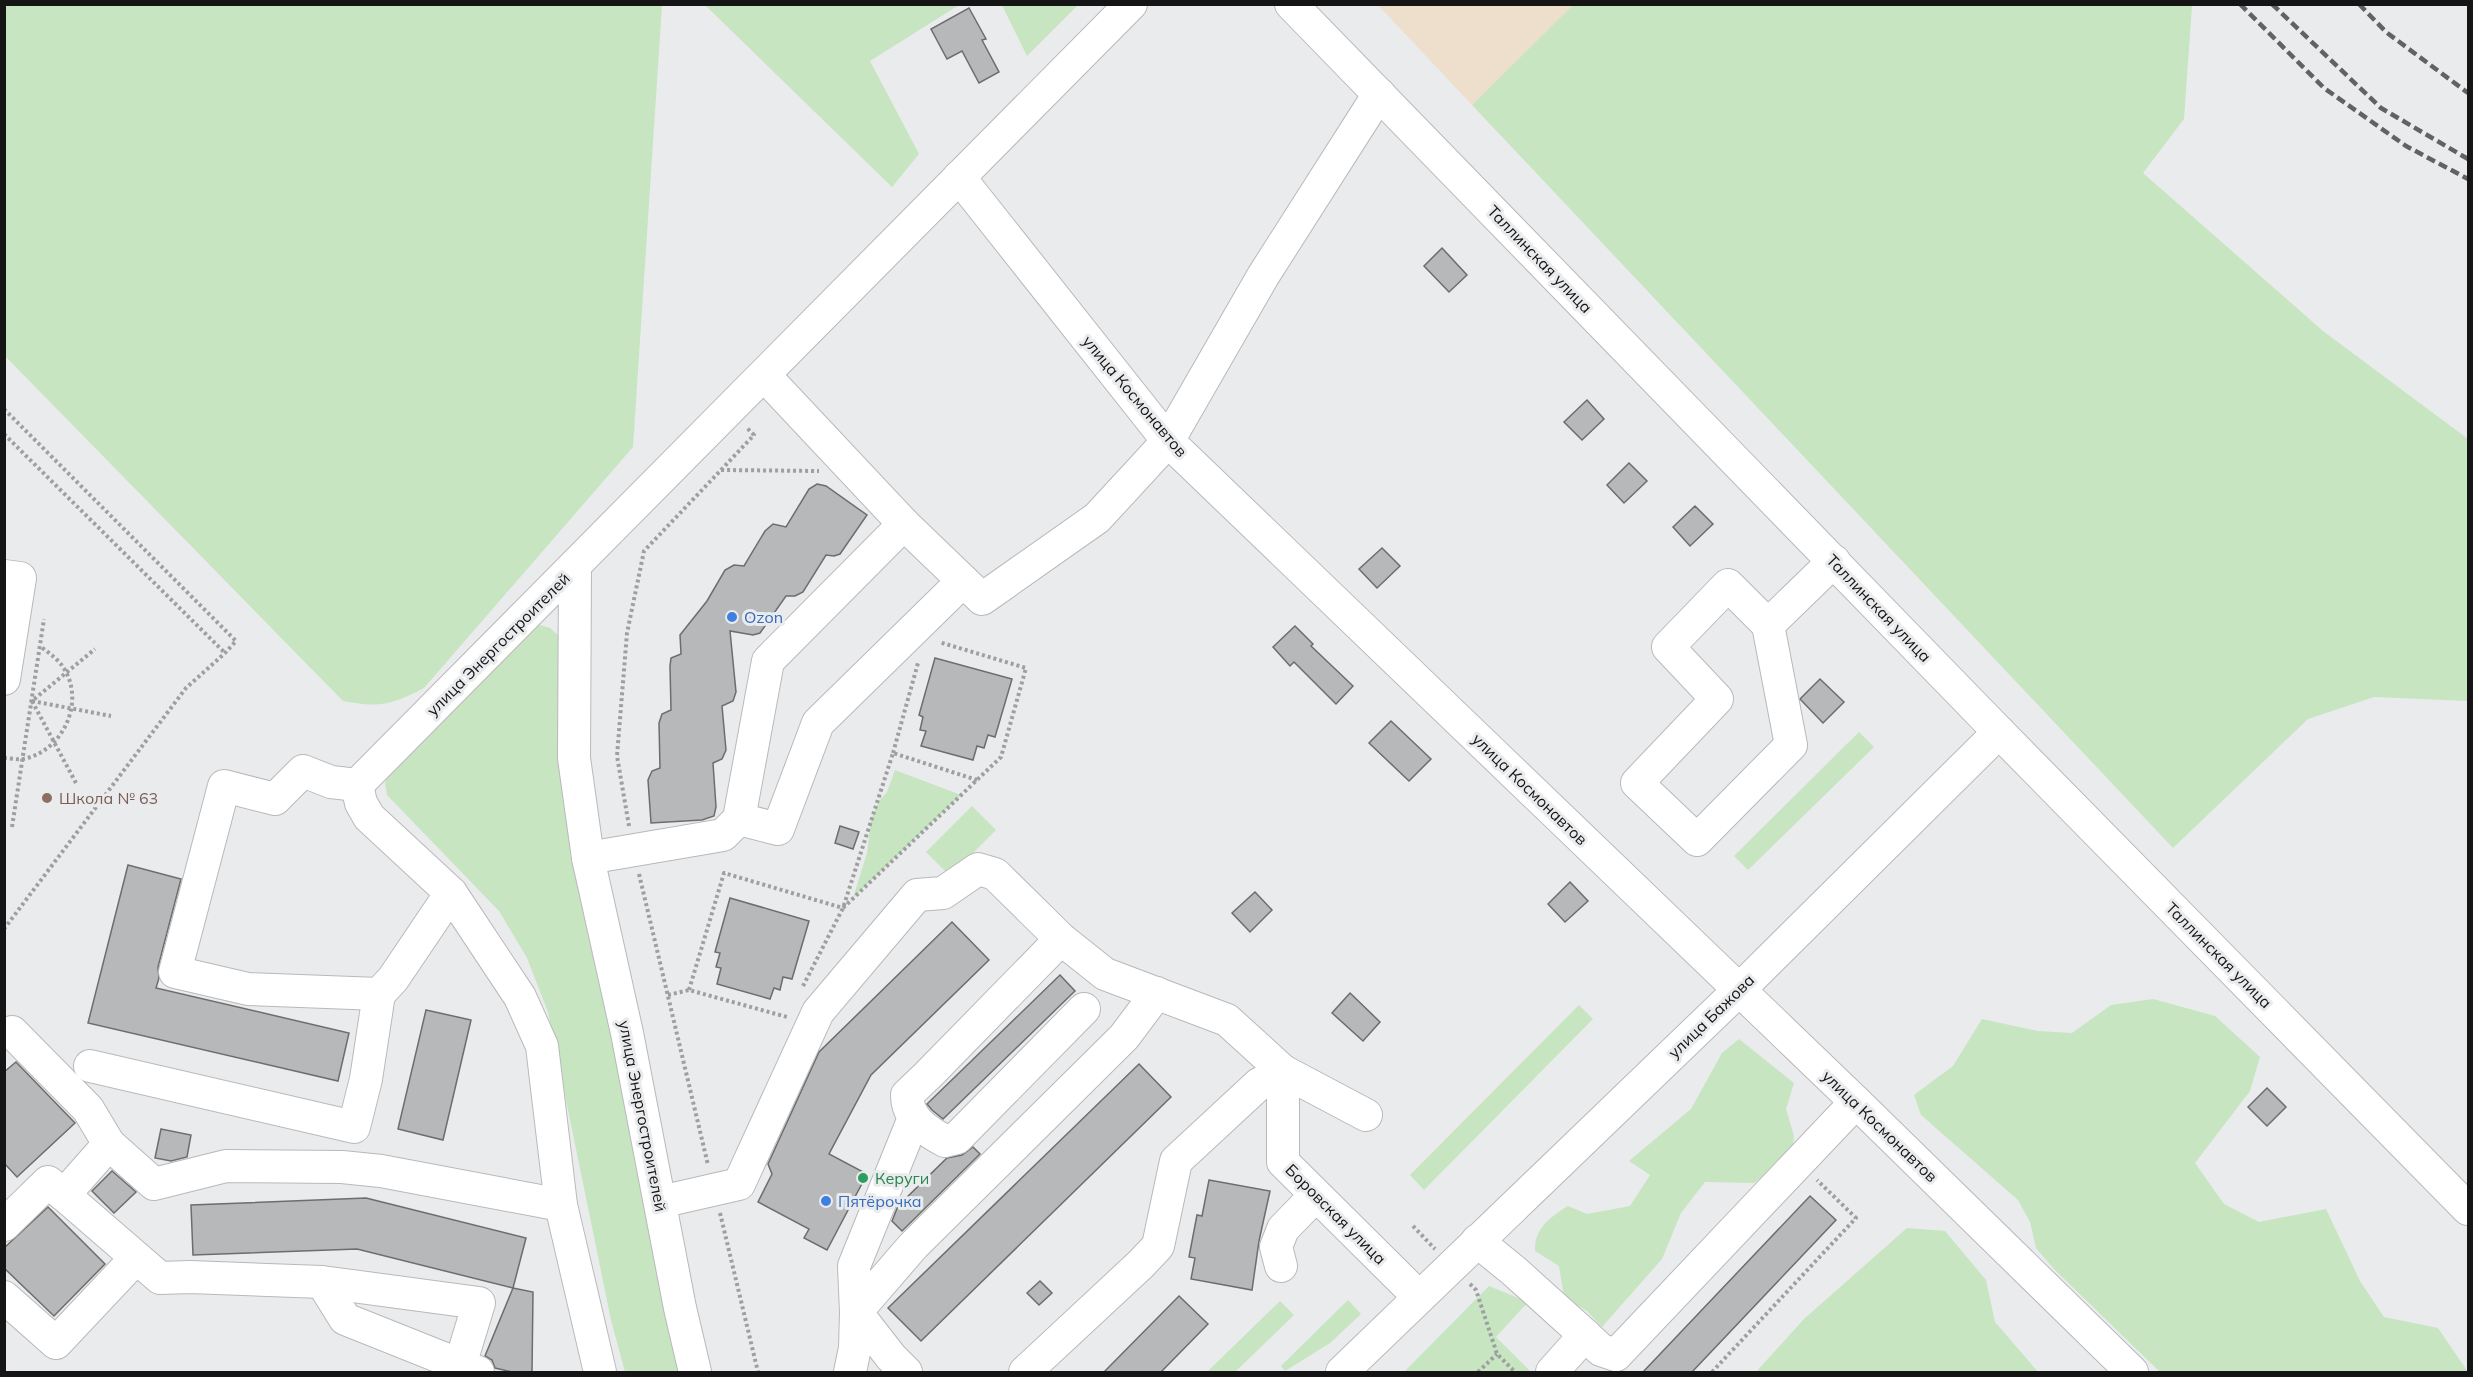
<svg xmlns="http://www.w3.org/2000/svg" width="2473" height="1377" font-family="Mulish,sans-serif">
<rect width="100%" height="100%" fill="#eaebed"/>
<path fill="#eedecc" d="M1378,5H1573L1472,105Z"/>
<g fill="#c7e5c0">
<path d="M4,5H662L633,447L424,688C391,705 380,708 343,701L5,356Z"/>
<path d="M705,5H959L870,61L919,154L892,187Z"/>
<path d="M1002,5H1078L1027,56Z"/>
<path d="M1573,5H2192L2184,119L2143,173L2323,331L2468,439V701L2374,697L2308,719L2173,848L1472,105Z"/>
<path d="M536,624L550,628L560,637L691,1372H625L611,1320L548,1012L527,958L499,911L387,795L385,783L389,769Z"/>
<path d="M1859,732L1874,747L1748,870L1734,856Z"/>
<path d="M895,770L961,795L853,898L867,853L871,820L879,801L887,792Z"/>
<path d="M972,806L996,830L950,876L926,852Z"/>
<path d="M2153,999L2215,1016L2260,1057L2250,1091L2195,1163L2224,1204L2259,1222L2326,1209L2360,1281L2384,1317L2438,1328L2468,1372H2160L2054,1269L2036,1248L2030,1222L2018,1200L1921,1115L1914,1095L1953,1066L1982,1019L2038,1031L2072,1033L2111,1005Z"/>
<path d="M1579,1005L1593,1019L1424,1190L1410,1175Z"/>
<path d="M1739,1039L1794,1083L1786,1109L1794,1136L1792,1154L1754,1183L1705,1182L1681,1213L1662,1259L1602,1327L1587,1311L1564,1297L1559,1266L1535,1251C1534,1229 1550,1217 1568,1206L1587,1214L1630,1206L1650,1175L1629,1161L1691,1109L1722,1053Z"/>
<path d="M1907,1228L1945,1231L1986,1280L1995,1322L2038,1372H1756L1804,1319Z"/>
<path d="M1489,1286L1528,1302L1496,1337L1531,1372H1404Z"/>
<path d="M1348,1300L1361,1314L1330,1343L1285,1371L1281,1366Z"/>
<path d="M1280,1301L1294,1315L1235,1372H1207Z"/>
</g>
<g fill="#b7b8ba" stroke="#6d6d70" stroke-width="1.5">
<path d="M969,8L986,39L982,40L999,72L979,83L962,51L947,59L931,29Z"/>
<path d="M1442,248L1467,275L1449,292L1424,266Z"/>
<path d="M1587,400L1604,419L1582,440L1564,422Z"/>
<path d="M1629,463L1647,481L1624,503L1607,485Z"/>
<path d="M817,484L826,486L867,515L840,554L834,556L826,555L803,592L795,596H786L760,633L753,635L730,631L736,692L733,701L722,706L726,750L722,759L713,763L716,807L714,816L702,820L651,823L648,780L652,771L660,768L659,723L662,714L671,710L670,666L671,658L681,654L680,635L707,601L725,570L734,565L744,566L765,531L773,524L786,527L809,489Z"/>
<path d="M1695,506L1713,524L1690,546L1673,527Z"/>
<path d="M1382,548L1400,566L1377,588L1359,569Z"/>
<path d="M1295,626L1313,644L1311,646L1353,686L1336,704L1294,662L1290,666L1273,647Z"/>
<path d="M935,658L1012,679L995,737L988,735L984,748L977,746L973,760L921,746L926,731L920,730L923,717L919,715Z"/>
<path d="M1820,679L1844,702L1823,723L1800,699Z"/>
<path d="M1391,721L1431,759L1409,781L1369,743Z"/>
<path d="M840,826L859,832L853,849L835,843Z"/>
<path d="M128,865L181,879L158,967L159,978L156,988L349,1033L338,1081L88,1023Z"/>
<path d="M1570,882L1588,901L1565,922L1548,904Z"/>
<path d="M1255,892L1272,910L1250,932L1232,913Z"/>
<path d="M730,898L809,921L792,979L783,977L780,990L774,988L770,999L717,984L721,968L716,967L720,953L715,952Z"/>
<path d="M952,922L989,960L871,1075L829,1154L867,1174L827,1250L804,1238L809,1229L758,1202L772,1174L768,1164L819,1052Z"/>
<path d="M1060,975L1075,991L943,1119L932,1110L927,1104Z"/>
<path d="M1350,993L1380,1022L1363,1041L1332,1013Z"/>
<path d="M426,1010L471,1020L443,1140L398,1129Z"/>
<path d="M16,1062L75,1123L17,1177L4,1163V1072Z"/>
<path d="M1139,1064L1171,1097L921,1341L888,1308Z"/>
<path d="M2267,1088L2286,1107L2267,1126L2248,1107Z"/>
<path d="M161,1129L191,1135L187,1157L171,1161L155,1158Z"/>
<path d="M973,1147L980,1154L902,1231L892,1221L898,1206L947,1158L962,1155Z"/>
<path d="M112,1171L136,1192L114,1213L92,1191Z"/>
<path d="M1209,1180L1270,1191L1259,1241L1252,1290L1191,1279L1195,1258L1189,1257L1197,1215L1202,1216Z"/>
<path d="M1810,1196L1836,1220L1692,1372H1643Z"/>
<path d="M366,1198L526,1238L513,1288L357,1249L193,1255L191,1205Z"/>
<path d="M48,1207L105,1264L54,1316L4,1268V1248Z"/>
<path d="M1040,1281L1052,1293L1039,1305L1027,1293Z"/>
<path d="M513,1288L533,1292L532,1372H512L495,1368L492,1360L485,1356Z"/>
<path d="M1179,1296L1208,1324L1161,1372H1104Z"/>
</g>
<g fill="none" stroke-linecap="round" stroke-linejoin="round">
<defs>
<g id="minor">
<path d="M1291,4L1999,732L2468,1209"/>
<path d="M959,177L1168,441L1856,1102L2132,1372"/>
<path d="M764,375L904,524L982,599L1097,518L1168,441L1263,276L1379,94"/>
<path d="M575,567L574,758L588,858L627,1033L680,1308L695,1372"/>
<path d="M4,576L20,578L4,679"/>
<path d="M1728,585L1768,625L1791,745L1697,840L1637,783L1717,699L1668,647Z"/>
<path d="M1768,625L1834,561"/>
<path d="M357,785L1131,4"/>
<path d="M357,785L361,803L369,817L451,893L520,997L542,1046L561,1205L600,1372"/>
<path d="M357,785L331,782L303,771L275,799L224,786L175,972L248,989L379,994"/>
<path d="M739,819L778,829L818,723L963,581"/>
<path d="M588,858L723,835L739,819L768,661L904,524"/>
<path d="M1061,939L928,1075L907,1095C907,1118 926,1131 945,1141L957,1138L1084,1009"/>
<path d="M12,1032L88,1109L109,1144"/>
<path d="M90,1066L354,1127L366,1079L379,994L393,979L451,893"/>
<path d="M660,1202L739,1184L818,1012L917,895L943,893L978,869L995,874L1061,939L1105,974L1227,1020L1283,1071V1162L1419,1297"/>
<path d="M4,1225L48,1182L64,1195"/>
<path d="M1477,1241L1514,1271L1585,1335"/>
<path d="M1281,1266L1276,1247L1283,1229L1315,1196"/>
<path d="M322,1282L345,1319L478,1372"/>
<path d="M4,1297L56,1343L136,1258"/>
<path d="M856,1312L913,1246L1124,1037L1157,993"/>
<path d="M856,1312L854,1266L914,1118"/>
<path d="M460,1365L479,1303L322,1282L190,1277L160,1278L64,1195L109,1144L154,1184L226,1166L342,1167L381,1171L561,1205"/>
<path d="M850,1372L855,1348L856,1312L891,1357L906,1372"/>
<path d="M1025,1372L1141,1264L1158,1246L1176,1161L1259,1084L1283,1071L1366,1115"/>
<path d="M1342,1372L1739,990L1999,732"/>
<path d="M1552,1372L1585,1335L1601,1350L1616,1355L1856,1102"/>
</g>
</defs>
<use href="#minor" stroke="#b9b9bc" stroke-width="34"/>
<g stroke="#9f9fa1" stroke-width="4" stroke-dasharray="3 3" stroke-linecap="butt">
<path d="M4,409L236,641L225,653L186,688L4,929"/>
<path d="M4,434L225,653"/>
<path d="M721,470L754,435L746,427"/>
<path d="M32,701L111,716"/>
<path d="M893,753L918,663"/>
<path d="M4,758C10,758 17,760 23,759C61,752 84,706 66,672C60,660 50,654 40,646"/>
<path d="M76,783L32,701L95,649"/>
<path d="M629,826L617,756L627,633L644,551L721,470L819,471"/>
<path d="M12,827L44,619"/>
<path d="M639,874L708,1165"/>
<path d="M843,908L1001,757L1026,668L939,642"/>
<path d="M803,986L843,908L893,753L977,780"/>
<path d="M689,990L724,873L843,908"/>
<path d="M668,995L689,990L787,1017"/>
<path d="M720,1213L758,1372"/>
<path d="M1413,1226L1435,1249"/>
<path d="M1470,1284L1476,1290L1497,1354L1515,1372"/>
<path d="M1478,1372L1497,1354"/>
<path d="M1712,1372L1856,1218L1817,1180"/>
</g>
<use href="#minor" stroke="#fff" stroke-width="32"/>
<g stroke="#626263" stroke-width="4.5" stroke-dasharray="9 4.5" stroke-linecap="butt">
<path d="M2240,4L2324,88L2406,146L2468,179"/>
<path d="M2272,4L2381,108L2468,159"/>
<path d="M2359,4L2386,32L2468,93"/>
</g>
</g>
<g fill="#3f7fe0" stroke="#eaebed" stroke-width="2">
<circle cx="732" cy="617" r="6"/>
<circle cx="826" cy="1201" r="6"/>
</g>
<circle fill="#8d6e63" stroke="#eaebed" stroke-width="2" cx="47" cy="798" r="6"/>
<circle fill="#2e9e5b" stroke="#eaebed" stroke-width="2" cx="863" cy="1178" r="6"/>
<g text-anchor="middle" stroke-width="6" stroke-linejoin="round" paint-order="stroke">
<g font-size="16" fill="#151516" stroke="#eaebed">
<text transform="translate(1540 259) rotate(46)" y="6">Таллинская улица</text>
<text transform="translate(1135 396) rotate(50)" y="6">улица Космонавтов</text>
<text transform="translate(1879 608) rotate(46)" y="6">Таллинская улица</text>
<text transform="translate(498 644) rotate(-45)" y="6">улица Энергостроителей</text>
<text transform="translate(1530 789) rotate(44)" y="6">улица Космонавтов</text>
<text transform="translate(2219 955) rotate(45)" y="6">Таллинская улица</text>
<text transform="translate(1711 1016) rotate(-44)" y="6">улица Бажова</text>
<text transform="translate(643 1116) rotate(79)" y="6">улица Энергостроителей</text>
<text transform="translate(1880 1126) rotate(44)" y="6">улица Космонавтов</text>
<text transform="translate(1336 1214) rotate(45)" y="6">Боровская улица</text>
</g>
<g font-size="16" fill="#366cbe" stroke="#eaebed" text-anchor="start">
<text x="744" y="623">Ozon</text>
<text x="838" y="1207">Пятёрочка</text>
</g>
<g font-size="16" fill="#785e54" stroke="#eaebed" text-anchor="start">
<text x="59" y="804">Школа № 63</text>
</g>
<g font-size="16" fill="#27864d" stroke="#eaebed" text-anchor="start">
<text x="875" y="1184">Керуги</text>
</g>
</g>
<rect width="2473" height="1377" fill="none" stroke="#151516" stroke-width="12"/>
</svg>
